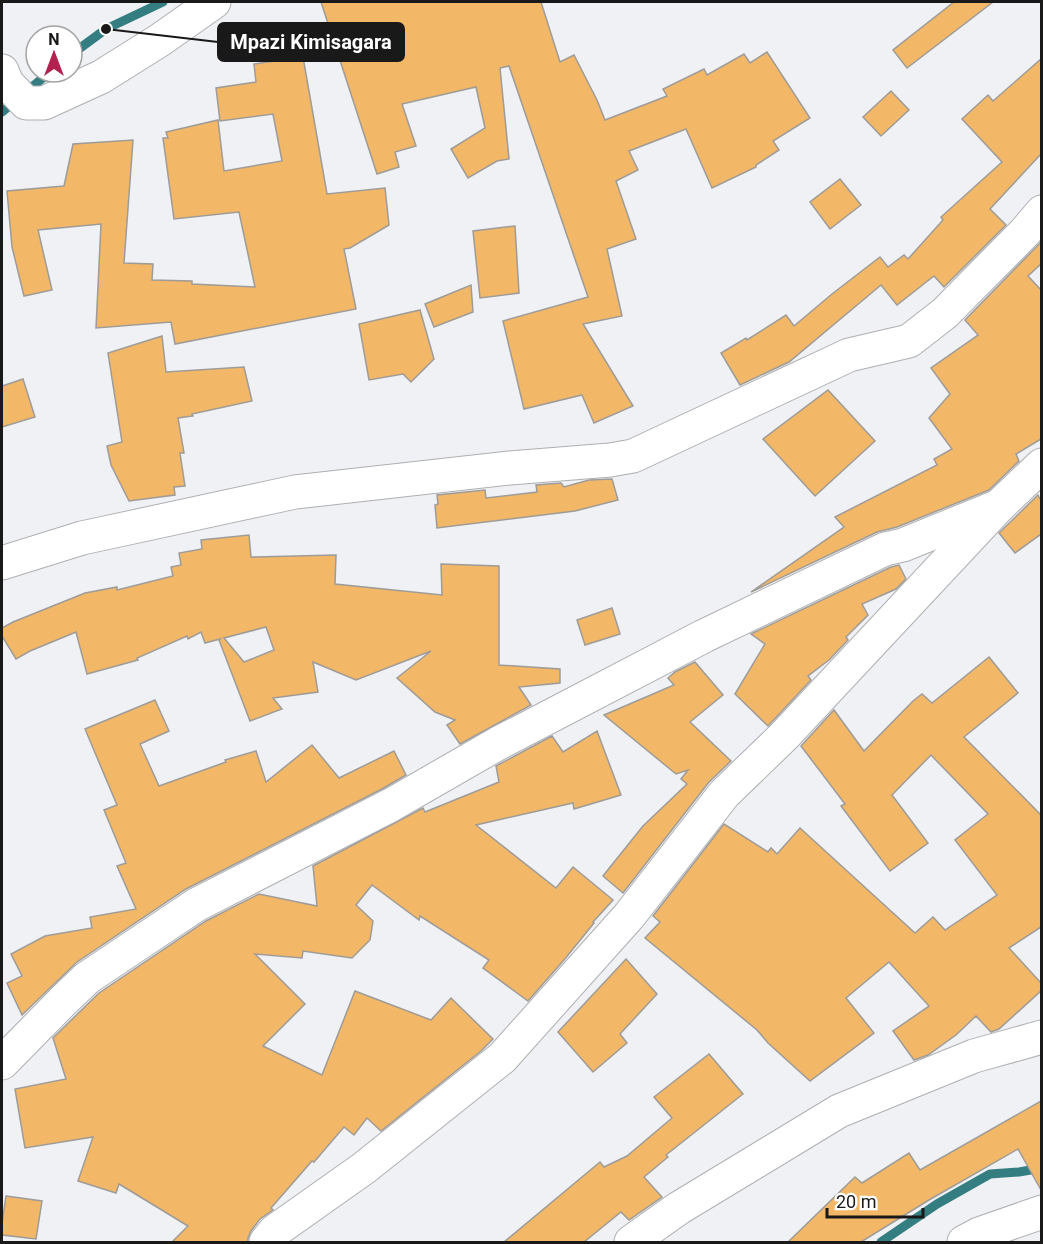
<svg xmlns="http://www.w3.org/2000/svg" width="1043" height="1244" font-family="Roboto,sans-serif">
<rect width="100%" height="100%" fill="#f0f1f4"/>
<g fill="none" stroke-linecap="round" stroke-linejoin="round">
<g stroke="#347e82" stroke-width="9">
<path d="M72,54L106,29L163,2"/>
<path d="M2,112L50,72"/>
<path d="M881,1242L937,1204L990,1174L1019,1172L1042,1168"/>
</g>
</g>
<g fill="#f2b867" stroke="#9e9b98" stroke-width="1.5" fill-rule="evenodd">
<path d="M321,2H541L560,62L574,55L597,100L605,120L667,96L663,89L704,69L707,75L744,54L750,63L767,52L810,118L773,141L779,150L756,165V167L712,188L686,129L629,151L638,170L616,181L636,239L607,249L622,316L583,324L633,406L594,423L582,395L524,409L503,321L588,297L509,66L500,68L509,159L497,161L468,178L451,149L485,128L476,87L402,104L416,146L395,152L399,167L377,174Z"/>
<path d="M954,2H993L907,68L893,50Z"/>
<path d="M303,57L327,194L385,188L389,225L350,248L344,249L356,309L175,344L171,322L96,328L101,224L38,230L52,290L24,296L12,247L7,191L64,186L73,144L133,140L124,263L153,264L152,280L192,281V284L255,287L239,212L174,219L163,138H168L166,132L218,120L224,171L282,161L273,114L220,121L216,88L256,82L254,64Z"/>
<path d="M1041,59V154L990,209L1006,225L944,287L934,276L897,305L881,285L789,362L740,385L721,353L746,338L747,340L786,315L794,326L832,294L880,257L888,267L904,255L908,259L943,220L941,217L1002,162L962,119L988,95L993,101Z"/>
<path d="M891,91L909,110L881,136L863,117Z"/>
<path d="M840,179L861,205L830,229L810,202Z"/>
<path d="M515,226L519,293L480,298L473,231Z"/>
<path d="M1041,242V264L1028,276L1041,290V439L1016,454L1019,461L989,490L897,527L877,532L751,592L844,527L835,517L937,465L934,459L952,449L929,418L950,394L931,368L978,335L965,320Z"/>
<path d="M471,285L473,312L434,327L425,304Z"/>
<path d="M420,310L434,359L411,382L403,374L369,380L359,324Z"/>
<path d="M162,336L166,372L244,367L252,401L192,414L193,416L178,418L184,453H180L185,486L174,487L175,495L129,501L111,465L107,446L122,442L108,353Z"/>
<path d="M23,379L35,417L2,427V386Z"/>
<path d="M828,390L875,441L815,496L763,439Z"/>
<path d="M612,479L618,500L575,511L437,528L435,505L438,504L437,495L485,490L486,498L537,492L536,485L561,483L564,487L589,480Z"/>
<path d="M1038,495L1041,501V534L1015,553L999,533Z"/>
<path d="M249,535L251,557L336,555L335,584L442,595L441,564L499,566V665L560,669V683L519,687L531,705L460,744L447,725L455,720L435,712L397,678L431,651L356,680L313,662L318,692L273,698L282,709L250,721L219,640L220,639L205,643L201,632L188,639L187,636L137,658L138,660L87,674L76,632L30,651L16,659L2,636V628L13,622L85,593L117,587V590L173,576L171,567L181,565L179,553L202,549L201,540ZM266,627L274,650L244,662L224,638Z"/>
<path d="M899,565L906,579L896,589L862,604L868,615L846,637L848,640L829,660L808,676L811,680L768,726L735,694L765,644L751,634L891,567Z"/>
<path d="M612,608L620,634L585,645L577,620Z"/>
<path d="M989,657L1018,693L964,737L1041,815V927L1009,948L1041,983V991L999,1029L991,1032L976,1016L956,1035L928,1055L914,1060L893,1031L929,1006L889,962L846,998L874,1033L810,1081L768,1043L757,1030L645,938L660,922L653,916L724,824L768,852L771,848L777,854L800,828L915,933L933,917L945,930L997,895L955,840L988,814L931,755L892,795L928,843L890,871L841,806L845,804L801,746L834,710L864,751L913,701L922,694L932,703Z"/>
<path d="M695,662L723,695L690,722L731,761L709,782L623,893L603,876L643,826L687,784L681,779L688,770L676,774L604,715L674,685L668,678L675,672Z"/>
<path d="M155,700L169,731L140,744L159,786L226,762L225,760L256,751L266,782L312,745L339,778L394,751L406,775L382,789L186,889L77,962L22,1015L7,983L22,976L11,954L45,936L92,928L90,917L136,909L117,866L126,863L104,810L117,805L85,729Z"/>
<path d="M597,731L621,795L574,809L573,803L476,825L556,888L573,867L613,900L593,922L594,923L564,960L528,1001L483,968L489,960L420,916L419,920L372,885L356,905L373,921L370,940L352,958L303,951L302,958L255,954L305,1004L263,1046L322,1075L355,991L431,1020L451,998L493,1039L481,1051L381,1131L367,1118L354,1135L344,1127L314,1162L312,1161L271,1208L273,1210L260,1219L251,1231L248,1238V1242H172L188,1226L119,1184L116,1193L78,1181L93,1137L25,1148L15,1089L66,1079L53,1038L99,993L206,921L259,894L317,906L313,866L423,808L425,812L499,782L496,766L552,736L563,752Z"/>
<path d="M626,959L657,994L620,1034L627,1043L593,1072L558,1032Z"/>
<path d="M709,1054L743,1094L666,1155L668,1157L644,1177L662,1197L629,1220L621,1212L584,1242H504L600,1162L604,1167L627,1156L672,1118L654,1097Z"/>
<path d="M1041,1101V1190L1018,1149L929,1200L861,1242H788L855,1177L862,1183L909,1153L920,1170Z"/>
<path d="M6,1196L42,1201L36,1239L2,1235V1223Z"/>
</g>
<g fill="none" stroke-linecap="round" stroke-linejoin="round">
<defs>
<g id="minor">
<path d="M2,71L7,83L26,103H44L101,77L160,40L214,2"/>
<path d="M2,563L82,538L295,492L510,468L610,460L633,456L849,355L909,341L945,313L1025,232L1042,212"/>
<path d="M2,1063L63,1001L87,978L196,905L391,805L497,744L704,636L885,549L903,545L999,506"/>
<path d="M266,1242L275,1231L364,1168L502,1058L629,916L724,794L784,736L999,506L1042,465"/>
<path d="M964,1242L979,1234L1042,1212"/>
</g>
<path id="tertiary" d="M631,1242L679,1208L839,1111L974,1056L1042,1037"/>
</defs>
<use href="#minor" stroke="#aeafb2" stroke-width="35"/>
<use href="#tertiary" stroke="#aeafb2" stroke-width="35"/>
<use href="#minor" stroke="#fff" stroke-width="33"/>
<use href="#tertiary" stroke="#fff" stroke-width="33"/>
</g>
<path fill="none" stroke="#19191a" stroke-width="2" d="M106 29L218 42"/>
<circle fill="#19191a" stroke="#fff" stroke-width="2" cx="106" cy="29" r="6"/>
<rect fill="#19191a" stroke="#19191a" stroke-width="2" x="218" y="23" width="186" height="38" rx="6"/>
<g font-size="20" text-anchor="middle" font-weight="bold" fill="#fff">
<text x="311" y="49">Mpazi Kimisagara</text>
</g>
<rect width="1043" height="1244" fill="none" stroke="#19191a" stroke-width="6"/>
<g transform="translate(54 54)"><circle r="28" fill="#ffffff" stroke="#a3a3a3" stroke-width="1.5"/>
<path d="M0-4.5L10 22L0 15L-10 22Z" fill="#b2214f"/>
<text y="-9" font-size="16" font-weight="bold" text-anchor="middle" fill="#19191a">N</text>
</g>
<path d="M827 1208v9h96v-9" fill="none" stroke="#19191a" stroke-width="3"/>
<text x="836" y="1208" font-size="18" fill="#19191a" stroke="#ffffff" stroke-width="4.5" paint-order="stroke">20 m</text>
</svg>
